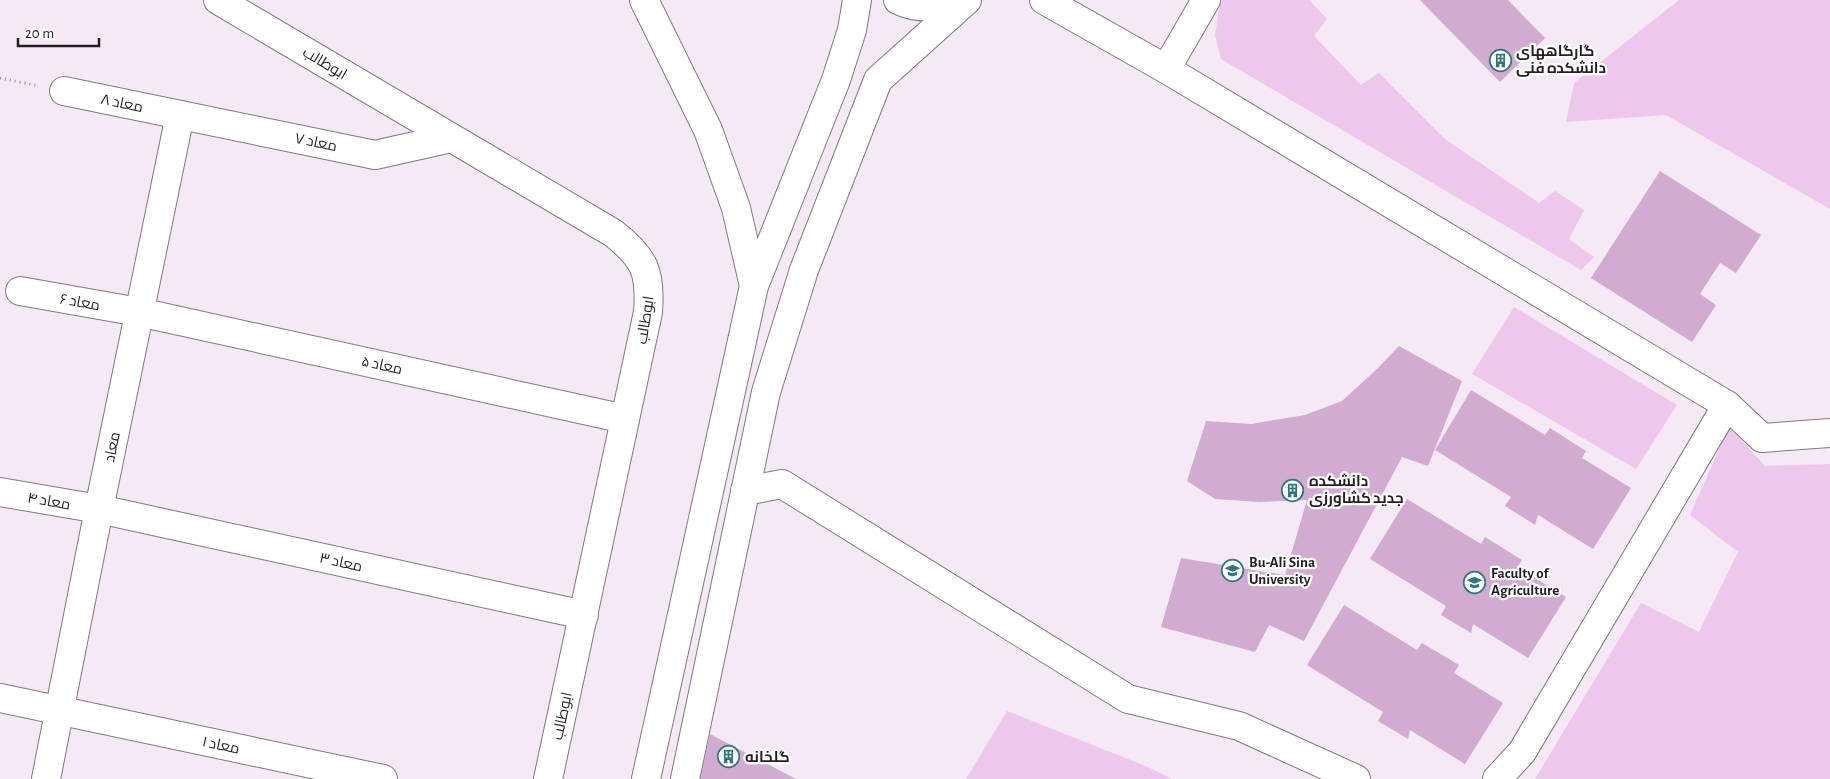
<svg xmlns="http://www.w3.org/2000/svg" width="1830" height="779" font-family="'Alegreya Sans',Cairo,sans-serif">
<rect width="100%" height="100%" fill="#f4e9f4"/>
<g fill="#edc7ec">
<path d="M1222,0H1309L1327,19L1314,36L1361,85L1379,73L1445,139L1539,203L1555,191L1584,210L1569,239L1594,257L1581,270L1221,59L1215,35L1220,3Z"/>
<path d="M1679,0H1830V209L1666,115L1566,122L1574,83Z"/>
<path d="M1514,307L1677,405L1636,469L1472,374Z"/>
<path d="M1729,427L1765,466L1830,464V779H1535L1641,603L1699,632L1738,552L1690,515Z"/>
<path d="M1007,711L1148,767L1172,779H966Z"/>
</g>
<g fill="#d1abd0">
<path d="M1420,0H1508L1545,38L1500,82Z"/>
<path d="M1660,171L1761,235L1736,273L1720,263L1700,294L1716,305L1692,342L1591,278Z"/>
<path d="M1399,346L1462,381L1428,466L1402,457L1304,641L1269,625L1255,652L1161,627L1181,558L1285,575L1307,500L1260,502L1215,499L1187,481L1206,421L1251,424L1305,415L1342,401L1378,368Z"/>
<path d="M1471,390L1545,435L1550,428L1586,451L1582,458L1631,488L1593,549L1538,515L1535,525L1505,506L1511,497L1435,450Z"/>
<path d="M1407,499L1481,544L1485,537L1522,560L1517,567L1566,597L1528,658L1473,624L1471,633L1441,615L1446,606L1370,559Z"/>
<path d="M1344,605L1417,650L1422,643L1459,665L1454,673L1503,703L1465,764L1410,730L1408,739L1378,721L1383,712L1307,665Z"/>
<path d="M710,734L796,779H700Z"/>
</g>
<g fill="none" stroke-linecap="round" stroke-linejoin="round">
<defs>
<g id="minor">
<path d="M218,0L613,233C645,258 651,272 648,312L548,779"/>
<path d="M644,0L708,130L736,208L754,286"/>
<path d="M898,0C915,9 943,9 960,0"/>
<path d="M1044,0L1166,69L1727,405L1762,438L1830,433"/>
<path d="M1166,69L1206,0"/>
<path d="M64,91L375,155L451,138"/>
<path d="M20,291L139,312L625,419"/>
<path d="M745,491L782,484L1128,699L1239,726L1356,779"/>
<path d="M0,492L99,509L584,615"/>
<path d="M0,698L383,779"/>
<path d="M46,779L99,509L180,115"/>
<path d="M646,779L754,286L836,80L852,30L857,0"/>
<path d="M685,779L766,392L804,270L878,80L967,0"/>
<path d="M1497,779L1522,752L1727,405"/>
</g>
</defs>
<use href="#minor" stroke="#837882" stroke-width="30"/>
<path stroke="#999199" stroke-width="3" stroke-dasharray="1 4" stroke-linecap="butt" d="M0,78L39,86"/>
<use href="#minor" stroke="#fff" stroke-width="28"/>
</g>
<defs>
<symbol id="building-ring" viewBox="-11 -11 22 22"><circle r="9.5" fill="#fff" stroke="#2e777b" stroke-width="1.5"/><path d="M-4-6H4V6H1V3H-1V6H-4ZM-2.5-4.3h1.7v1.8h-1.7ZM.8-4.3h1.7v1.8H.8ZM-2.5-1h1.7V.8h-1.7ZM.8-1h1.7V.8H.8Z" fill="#2e777b"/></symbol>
<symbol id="university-ring" viewBox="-11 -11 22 22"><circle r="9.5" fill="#fff" stroke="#2e777b" stroke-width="1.5"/><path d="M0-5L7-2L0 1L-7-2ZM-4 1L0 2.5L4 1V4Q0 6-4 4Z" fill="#2e777b"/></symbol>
</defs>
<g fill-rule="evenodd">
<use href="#building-ring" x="1488" y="48" width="25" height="25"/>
<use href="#building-ring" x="1280" y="478" width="25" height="25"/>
<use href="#university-ring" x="1220" y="558" width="25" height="25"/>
<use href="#university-ring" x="1462" y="570" width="25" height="25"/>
<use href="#building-ring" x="716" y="744" width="25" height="25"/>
</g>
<g text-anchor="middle" stroke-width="4.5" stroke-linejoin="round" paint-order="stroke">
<g font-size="15" font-weight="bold" fill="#221e22" stroke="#fff" text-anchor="start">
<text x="1516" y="56">گارگاههای<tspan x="1516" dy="17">دانشکده فنی</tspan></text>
<text x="1309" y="486">دانشکده<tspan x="1309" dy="17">جدید کشاورزی</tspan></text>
<text x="1249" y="567">Bu-Ali Sina<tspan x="1249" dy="17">University</tspan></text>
<text x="1491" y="578">Faculty of<tspan x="1491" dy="17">Agriculture</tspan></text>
<text x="745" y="762">گلخانه</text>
</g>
<g font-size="15" fill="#221e22" stroke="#fff">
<text transform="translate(325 63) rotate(31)" y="5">ابوطالب</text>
<text transform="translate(122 103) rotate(12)" y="5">معاد ۸</text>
<text transform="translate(316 142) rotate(12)" y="5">معاد ۷</text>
<text transform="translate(80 302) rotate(10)" y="5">معاد ۶</text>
<text transform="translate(645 320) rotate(-81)" y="5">ابوطالب</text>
<text transform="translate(382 365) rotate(12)" y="5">معاد ۵</text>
<text transform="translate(112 447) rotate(-78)" y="5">معاد</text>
<text transform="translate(49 501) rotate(10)" y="5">معاد ۴</text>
<text transform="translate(341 562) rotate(12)" y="5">معاد ۳</text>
<text transform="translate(562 716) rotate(-78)" y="5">ابوطالب</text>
<text transform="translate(221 745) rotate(12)" y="5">معاد ۱</text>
</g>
</g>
<path d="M18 38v8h81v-8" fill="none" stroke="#221e22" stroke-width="2.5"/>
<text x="25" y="38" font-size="15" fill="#221e22" stroke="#ffffff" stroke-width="4" paint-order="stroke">20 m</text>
</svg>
